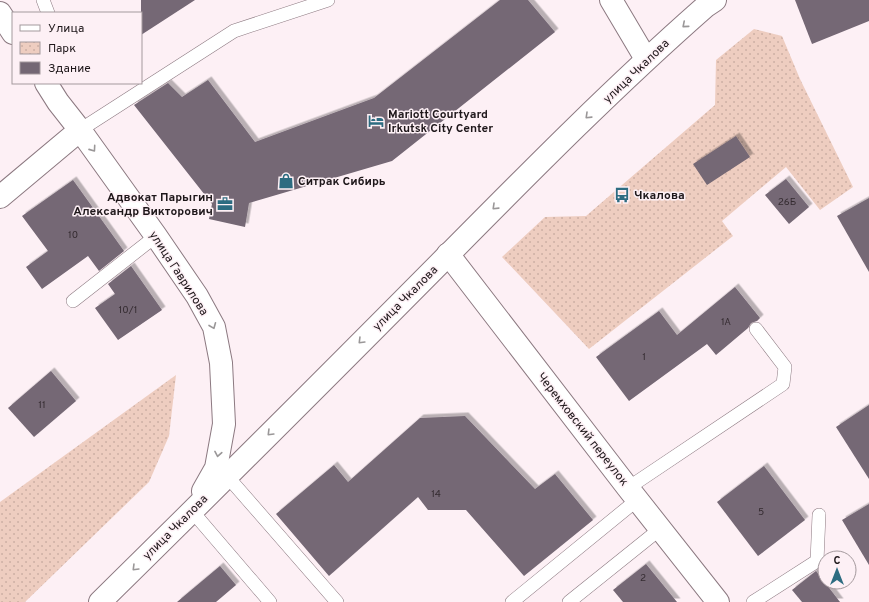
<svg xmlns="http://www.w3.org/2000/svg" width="869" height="602" font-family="Overpass,sans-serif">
<defs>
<pattern id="park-dots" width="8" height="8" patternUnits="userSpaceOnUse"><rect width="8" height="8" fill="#eecdc0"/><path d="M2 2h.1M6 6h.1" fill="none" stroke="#ccafa4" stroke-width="1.8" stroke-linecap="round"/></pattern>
<filter id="shadow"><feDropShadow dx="3.5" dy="-3.5" stdDeviation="0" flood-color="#0004"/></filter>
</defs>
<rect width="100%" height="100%" fill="#fdf0f5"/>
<g fill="url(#park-dots)">
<path d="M754,29L782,36L800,79L853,187L820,210L786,167L722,221L733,236L589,349L502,257L545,217L586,216L715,105L716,60Z"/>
<path d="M176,375L169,436L149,482L25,602H0V502Z"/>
</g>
<g fill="#746774" filter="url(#shadow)">
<path d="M141,0H195L141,35Z"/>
<path d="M500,0H528L555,32L392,161L249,203L245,227L209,219L212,204L134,105L168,83L182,97L208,80L255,142L374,98Z"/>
<path d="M795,0H869V21L812,44Z"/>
<path d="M736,136L750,157L707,185L693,164Z"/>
<path d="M786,179L809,207L789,224L765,195Z"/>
<path d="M73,180L124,251L99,271L88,256L42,289L26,267L48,251L22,216Z"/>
<path d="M869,198V272L837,216Z"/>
<path d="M131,266L162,310L118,340L95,308L115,294L108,284Z"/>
<path d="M735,287L760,318L757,321L751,323L748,328L716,355L707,344L629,401L596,357L659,311L677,335Z"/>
<path d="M51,371L76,401L34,437L8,408Z"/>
<path d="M869,405V479L836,427Z"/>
<path d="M465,416L535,489L555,474L593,520L524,576L466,510H428L418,497L329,576L276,514L334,465L348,482L420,418Z"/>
<path d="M764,466L805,520L758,556L717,502Z"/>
<path d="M869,504V565L842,520Z"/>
<path d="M646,564L677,602H623L613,590Z"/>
<path d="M220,566L236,585L216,602H177Z"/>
<path d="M816,571L840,602H802L792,590Z"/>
</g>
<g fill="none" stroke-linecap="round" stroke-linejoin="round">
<defs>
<g id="service">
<path d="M43,0L48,13"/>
<path d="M80,130L234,31L328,0"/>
<path d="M73,301L156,236"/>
<path d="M227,476L337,602"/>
<path d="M628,488L783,384L785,367L756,329"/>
<path d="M192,511L270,602"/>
<path d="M512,602L637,500"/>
<path d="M569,602L660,529"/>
<path d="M753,602L817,561L819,515"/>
</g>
<g id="minor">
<path d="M611,0L646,59"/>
<path d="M0,197L80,130"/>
<path d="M448,254L628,488L718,602"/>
</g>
<g id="secondary">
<path d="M0,13L13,33"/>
<path d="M46,83L58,102L80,130L156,236L197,296L214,327L221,363L224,424L216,468L203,491"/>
<path d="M100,602C217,487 333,371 448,255C532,170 616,85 706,6L715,0"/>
</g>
</defs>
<use href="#service" stroke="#8c7981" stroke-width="14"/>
<use href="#minor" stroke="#8c7981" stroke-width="24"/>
<use href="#secondary" stroke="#8c7981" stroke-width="24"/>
<use href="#service" stroke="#fff" stroke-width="13"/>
<use href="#minor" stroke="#fff" stroke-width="22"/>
<use href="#secondary" stroke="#fff" stroke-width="22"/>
</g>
<defs><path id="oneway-chevron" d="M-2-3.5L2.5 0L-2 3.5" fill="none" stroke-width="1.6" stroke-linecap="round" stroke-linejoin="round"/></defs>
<g stroke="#9a9798">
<use href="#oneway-chevron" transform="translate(685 25) rotate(139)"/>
<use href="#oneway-chevron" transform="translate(588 116) rotate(136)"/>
<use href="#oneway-chevron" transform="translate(93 149) rotate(55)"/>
<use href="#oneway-chevron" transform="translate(495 207) rotate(136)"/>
<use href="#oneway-chevron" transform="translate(213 326) rotate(68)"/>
<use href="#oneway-chevron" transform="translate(361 341) rotate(135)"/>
<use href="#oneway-chevron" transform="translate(270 433) rotate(135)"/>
<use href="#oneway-chevron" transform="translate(218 454) rotate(100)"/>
<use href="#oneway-chevron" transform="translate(135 568) rotate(135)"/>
</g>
<defs>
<symbol id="hotel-bare" viewBox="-9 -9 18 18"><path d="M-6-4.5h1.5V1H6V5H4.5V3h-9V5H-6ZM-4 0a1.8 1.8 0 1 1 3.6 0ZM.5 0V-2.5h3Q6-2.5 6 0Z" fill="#2d6c81" stroke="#fdf0f5" stroke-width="2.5" paint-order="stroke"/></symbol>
<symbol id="shop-bare" viewBox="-9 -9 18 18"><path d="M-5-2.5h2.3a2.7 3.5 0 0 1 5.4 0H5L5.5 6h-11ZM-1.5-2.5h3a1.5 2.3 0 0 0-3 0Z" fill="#2d6c81" stroke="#fdf0f5" stroke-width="2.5" paint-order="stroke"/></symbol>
<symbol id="bus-bare" viewBox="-9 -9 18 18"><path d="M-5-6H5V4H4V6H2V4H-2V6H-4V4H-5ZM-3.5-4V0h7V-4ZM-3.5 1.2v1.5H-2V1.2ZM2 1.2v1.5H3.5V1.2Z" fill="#2d6c81" stroke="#fdf0f5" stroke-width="2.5" paint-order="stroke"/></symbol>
<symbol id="office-bare" viewBox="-9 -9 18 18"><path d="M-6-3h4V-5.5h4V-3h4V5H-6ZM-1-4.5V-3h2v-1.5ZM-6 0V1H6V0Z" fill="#2d6c81" stroke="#fdf0f5" stroke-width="2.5" paint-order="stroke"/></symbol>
</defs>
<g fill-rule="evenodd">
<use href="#hotel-bare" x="365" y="110" width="22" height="22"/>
<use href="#shop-bare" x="275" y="170" width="22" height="22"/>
<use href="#bus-bare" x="611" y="184" width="22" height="22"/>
<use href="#office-bare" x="214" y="193" width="22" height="22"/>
</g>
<g text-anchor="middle" stroke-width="3" stroke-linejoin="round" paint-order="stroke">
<g font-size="10" fill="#342b30">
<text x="787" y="205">26Б</text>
<text x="73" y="238">10</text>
<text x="128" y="313">10/1</text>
<text x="726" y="325">1А</text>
<text x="644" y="360">1</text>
<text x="42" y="408">11</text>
<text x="436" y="497">14</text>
<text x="761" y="515">5</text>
<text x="643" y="581">2</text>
</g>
<g font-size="12" fill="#1e171a" stroke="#fdf0f5">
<text transform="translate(636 71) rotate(-44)" y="4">улица Чкалова</text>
<text transform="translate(179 273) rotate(57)" y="4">улица Гаврилова</text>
<text transform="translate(405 298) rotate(-45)" y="4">улица Чкалова</text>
<text transform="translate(583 429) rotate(52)" y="4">Черемховский переулок</text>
<text transform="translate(175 527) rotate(-45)" y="4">улица Чкалова</text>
</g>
<g font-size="12" font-weight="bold" fill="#1e171a" stroke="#fdf0f5" text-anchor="start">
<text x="388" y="118">Mariott Courtyard<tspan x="388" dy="14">Irkutsk City Center</tspan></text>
<text x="298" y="185">Ситрак Сибирь</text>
<text x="634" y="199">Чкалова</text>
<text x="213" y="201" text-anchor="end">Адвокат Парыгин<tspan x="213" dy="14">Александр Викторович</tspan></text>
</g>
</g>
<rect x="12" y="12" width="130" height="72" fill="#fdf0f5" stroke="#a4999d"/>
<rect x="20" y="25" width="20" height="6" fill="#ffffff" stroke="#a4999d"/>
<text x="48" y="32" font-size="12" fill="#1e171a">Улица</text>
<rect x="20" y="42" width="20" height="12" fill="url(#park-dots)" stroke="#a4999d"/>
<text x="48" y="52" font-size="12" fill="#1e171a">Парк</text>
<rect x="20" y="62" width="20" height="12" fill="#746774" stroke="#a4999d"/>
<text x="48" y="72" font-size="12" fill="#1e171a">Здание</text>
<g transform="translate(837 570)"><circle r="19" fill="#fdf0f5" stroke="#a4999d"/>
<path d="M0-3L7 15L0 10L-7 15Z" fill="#2d6c81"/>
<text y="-6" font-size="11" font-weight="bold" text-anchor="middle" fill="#1e171a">С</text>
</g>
</svg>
